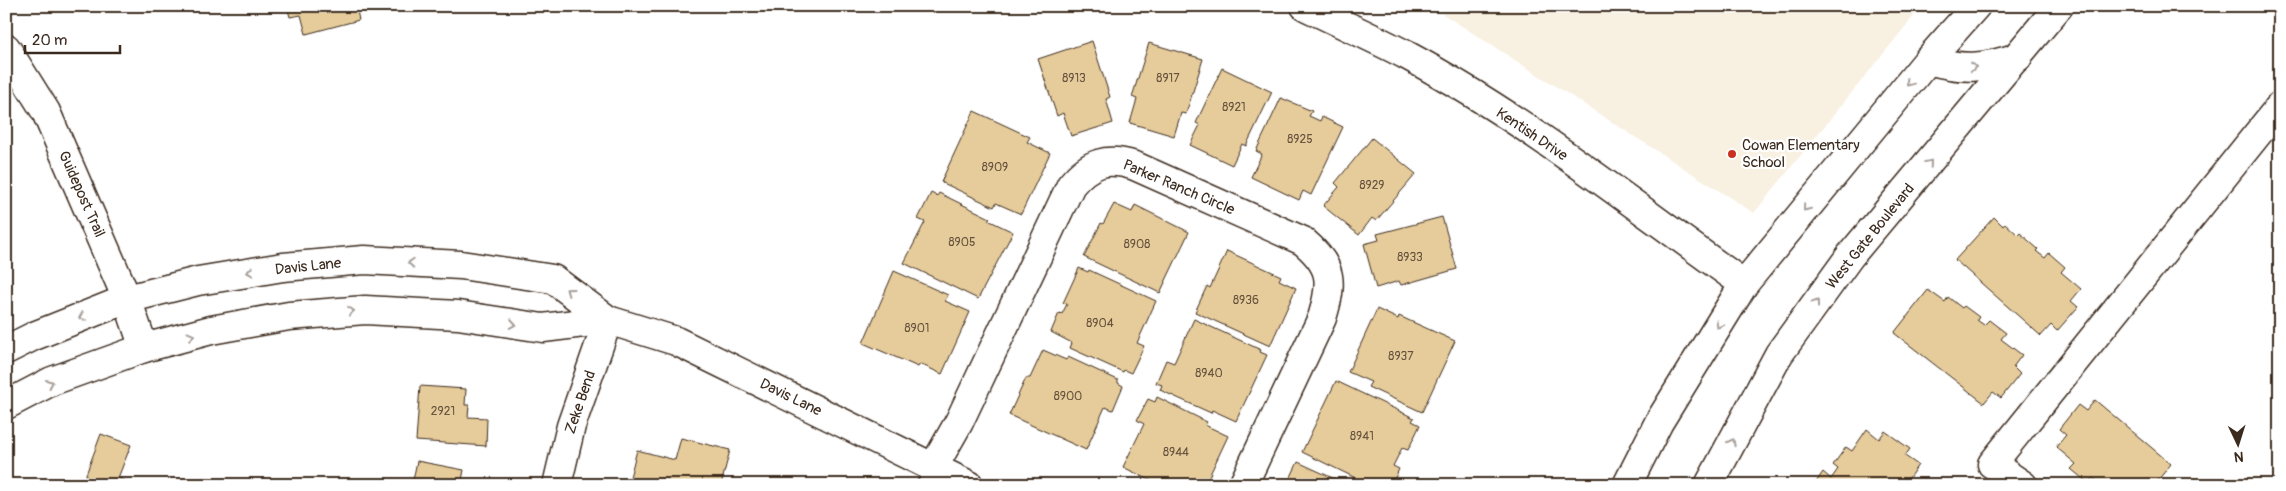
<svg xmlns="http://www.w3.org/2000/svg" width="2286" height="491" font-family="Pangolin,sans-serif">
<rect width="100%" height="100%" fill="#fff"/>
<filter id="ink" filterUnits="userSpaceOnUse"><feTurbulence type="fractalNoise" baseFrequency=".02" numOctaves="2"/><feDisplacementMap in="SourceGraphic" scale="10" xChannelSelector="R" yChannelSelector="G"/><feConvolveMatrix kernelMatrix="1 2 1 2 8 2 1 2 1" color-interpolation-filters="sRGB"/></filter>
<g filter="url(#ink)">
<path fill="#f8f0e1" d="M1427,6H1922L1754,213L1443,14Z"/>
<g fill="#e6cc9b" stroke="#3b2a1e">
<path d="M287,6H356L359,20L306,34L301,15L290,17Z"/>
<path d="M1092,41L1110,97L1106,99L1113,123L1071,136L1063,113L1057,116L1038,59Z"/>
<path d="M1149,43L1203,59L1186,114L1181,113L1174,136L1130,123L1137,99L1132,97Z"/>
<path d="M1222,68L1272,92L1246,146L1242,144L1232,165L1190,145L1200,125L1196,123Z"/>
<path d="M1281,98L1312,111L1309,116L1320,121L1322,117L1343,127L1311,195L1303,191L1299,200L1251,177L1262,154L1256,151Z"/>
<path d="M974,111L1030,137L1027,142L1050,153L1021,214L996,203L994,207L941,182Z"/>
<path d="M1372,138L1416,174L1376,221L1372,218L1359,235L1323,206L1339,187L1335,183Z"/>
<path d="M931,193L937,196L939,193L990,218L988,220L1013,232L978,299L904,263L925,222L918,219Z"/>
<path d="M1114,204L1132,212L1135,205L1189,232L1160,293L1084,257L1101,223L1103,224Z"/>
<path d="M1442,217L1457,269L1401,285L1399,281L1376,288L1364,244L1379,240L1377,234Z"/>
<path d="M1994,217L2003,226L2005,223L2018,235L2020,233L2038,249L2036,251L2045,258L2049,253L2065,267L2061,272L2081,289L2071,301L2078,307L2057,331L2051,325L2041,336L1955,260Z"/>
<path d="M1227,251L1281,276L1279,280L1296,288L1270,346L1195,312L1207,286L1210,288Z"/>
<path d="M1079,268L1088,272L1089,270L1156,301L1137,343L1144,346L1131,373L1124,370L1123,372L1070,348L1072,343L1051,332L1059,313L1062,314L1067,304L1063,303Z"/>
<path d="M894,271L948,295L945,301L970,312L942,374L920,364L918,367L863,343Z"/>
<path d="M1928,290L1945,302L1948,297L1962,308L1964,306L1979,317L1977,320L1984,325L1989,320L2006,333L2001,339L2022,355L2013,367L2020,374L2001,398L1993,392L1984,403L1894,333Z"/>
<path d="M1377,309L1398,319L1399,316L1455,341L1422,412L1368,387L1371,382L1348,372Z"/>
<path d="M1194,319L1261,350L1260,352L1267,355L1236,421L1212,410L1211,413L1160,390L1162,385L1156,383L1166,360L1174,363Z"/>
<path d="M1043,350L1066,360L1068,357L1118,380V383L1123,386L1113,410L1105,407L1086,450L1009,415L1026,378H1030Z"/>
<path d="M1336,381L1414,418L1412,421L1420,425L1408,450L1402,448L1393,466L1399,469L1392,485H1370L1302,452Z"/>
<path d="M420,386L466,389L465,405H469L468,417L487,418L486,446L416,441Z"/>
<path d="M1157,397L1207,422L1205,425L1228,436L1205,485H1160L1123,467L1144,424L1137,420L1148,399L1155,402Z"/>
<path d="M2095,400L2171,464L2154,485H2101L2093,478L2088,483L2071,469L2076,464L2056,447L2066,435L2059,429L2078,405L2086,411Z"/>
<path d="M1867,429L1879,439L1885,431L1910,449L1905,456L1918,465L1904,485H1814L1823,472L1831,479L1838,469L1833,465L1846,447L1852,451Z"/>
<path d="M101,434L131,445L118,478L137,485H82Z"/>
<path d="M681,438L730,450L721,485H640L629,481L637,450L675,460Z"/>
<path d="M417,461L464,470L461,485H412Z"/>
<path d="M1298,462L1348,485H1287Z"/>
</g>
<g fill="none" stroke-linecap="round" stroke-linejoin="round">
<defs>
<path id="service" d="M925,485L933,468"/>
<g id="minor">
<path d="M1305,6C1339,23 1374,38 1408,56C1527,120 1634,206 1744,284"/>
<path d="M933,468L959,422L1071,185C1090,162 1107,157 1135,166L1303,241C1333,266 1333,282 1322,318L1243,485"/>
<path d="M557,485L571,426L608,320"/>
<path d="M2023,485L1992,464L2280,106"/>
</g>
<g id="tertiary">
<path d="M6,48L46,112L127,299L144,348"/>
<path d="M6,350L34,336L127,299L198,281L283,267L364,260L461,265L553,279L608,320L676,341L969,485"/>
<path d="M6,405L52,381L144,348L211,330L289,316L365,310L458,315L543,328L608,320"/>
</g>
<g id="secondary">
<path d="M1928,60C1964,70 1982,69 2018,57"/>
<path d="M1627,485L1659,422L1744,284L1928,60L1976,6"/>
<path d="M1709,485L1779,354L1850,256L2059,6"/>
</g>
</defs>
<use href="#service" stroke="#3b2a1e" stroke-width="19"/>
<use href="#minor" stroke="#3b2a1e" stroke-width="31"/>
<use href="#tertiary" stroke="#3b2a1e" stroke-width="31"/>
<use href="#secondary" stroke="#3b2a1e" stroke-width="31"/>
<use href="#service" stroke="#fff" stroke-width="15"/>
<use href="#minor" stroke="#fff" stroke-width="28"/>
<use href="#tertiary" stroke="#fff" stroke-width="28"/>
<use href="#secondary" stroke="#fff" stroke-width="28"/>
</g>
<defs><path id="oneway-chevron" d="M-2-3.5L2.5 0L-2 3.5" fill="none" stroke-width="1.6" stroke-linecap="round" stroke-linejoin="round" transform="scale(1.25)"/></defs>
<g stroke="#a79f9a">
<use href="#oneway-chevron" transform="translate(1973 67) rotate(-6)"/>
<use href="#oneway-chevron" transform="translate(1909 83) rotate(129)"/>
<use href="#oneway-chevron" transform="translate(1929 163) rotate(-50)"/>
<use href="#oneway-chevron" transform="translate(1806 208) rotate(129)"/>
<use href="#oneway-chevron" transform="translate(411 263) rotate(-177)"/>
<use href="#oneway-chevron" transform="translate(250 272) rotate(171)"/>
<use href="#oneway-chevron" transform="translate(569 291) rotate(-144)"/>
<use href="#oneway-chevron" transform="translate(1816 303) rotate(-54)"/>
<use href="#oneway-chevron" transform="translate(351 311) rotate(-5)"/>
<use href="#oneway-chevron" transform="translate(82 317) rotate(158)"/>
<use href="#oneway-chevron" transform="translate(513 324) rotate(9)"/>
<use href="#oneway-chevron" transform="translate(1719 325) rotate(121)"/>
<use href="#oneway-chevron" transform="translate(191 336) rotate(-15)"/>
<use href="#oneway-chevron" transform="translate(50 383) rotate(-25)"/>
<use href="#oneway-chevron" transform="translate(1732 442) rotate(-62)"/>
</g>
</g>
<circle fill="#c8321e" stroke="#fff" stroke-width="2" cx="1732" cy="154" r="5"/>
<g text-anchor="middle" stroke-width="4.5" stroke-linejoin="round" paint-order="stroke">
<g font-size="12" fill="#66523d">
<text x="1074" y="82">8913</text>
<text x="1168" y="82">8917</text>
<text x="1234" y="111">8921</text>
<text x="1300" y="143">8925</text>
<text x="995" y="171">8909</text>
<text x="1372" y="189">8929</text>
<text x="962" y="246">8905</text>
<text x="1137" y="248">8908</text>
<text x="1410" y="261">8933</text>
<text x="1246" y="304">8936</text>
<text x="1100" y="327">8904</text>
<text x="917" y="332">8901</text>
<text x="1401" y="360">8937</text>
<text x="1209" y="377">8940</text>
<text x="1068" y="400">8900</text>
<text x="443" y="415">2921</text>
<text x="1362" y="440">8941</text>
<text x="1176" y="456">8944</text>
</g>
<g font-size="15" fill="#3b2a1e" stroke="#fff">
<text transform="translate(1532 134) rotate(34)" y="5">Kentish Drive</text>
<text transform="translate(1179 187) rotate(23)" y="5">Parker Ranch Circle</text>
<text transform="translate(82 194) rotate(66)" y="5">Guidepost Trail</text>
<text transform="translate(1870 236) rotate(-51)" y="5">West Gate Boulevard</text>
<text transform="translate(308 266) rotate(-6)" y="5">Davis Lane</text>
<text transform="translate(791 397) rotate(26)" y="5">Davis Lane</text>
<text transform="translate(580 402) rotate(-71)" y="5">Zeke Bend</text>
</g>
<g font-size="15" fill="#3b2a1e" stroke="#fff" text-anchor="start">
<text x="1742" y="150">Cowan Elementary<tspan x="1742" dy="17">School</tspan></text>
</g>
</g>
<rect width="2286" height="491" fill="none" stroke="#fff" stroke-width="25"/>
<rect x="12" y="12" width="2261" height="466" fill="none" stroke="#3b2a1e" stroke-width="2" filter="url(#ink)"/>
<g transform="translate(2238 444) rotate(176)" stroke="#ffffff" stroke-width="4" paint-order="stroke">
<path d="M0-4L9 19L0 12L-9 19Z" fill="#3b2a1e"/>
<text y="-8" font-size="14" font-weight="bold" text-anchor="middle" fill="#3b2a1e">N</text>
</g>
<path d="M25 45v8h95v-8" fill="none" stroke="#3b2a1e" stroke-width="2.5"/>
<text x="32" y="45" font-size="15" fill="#3b2a1e" stroke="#ffffff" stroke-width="4" paint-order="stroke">20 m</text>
</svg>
